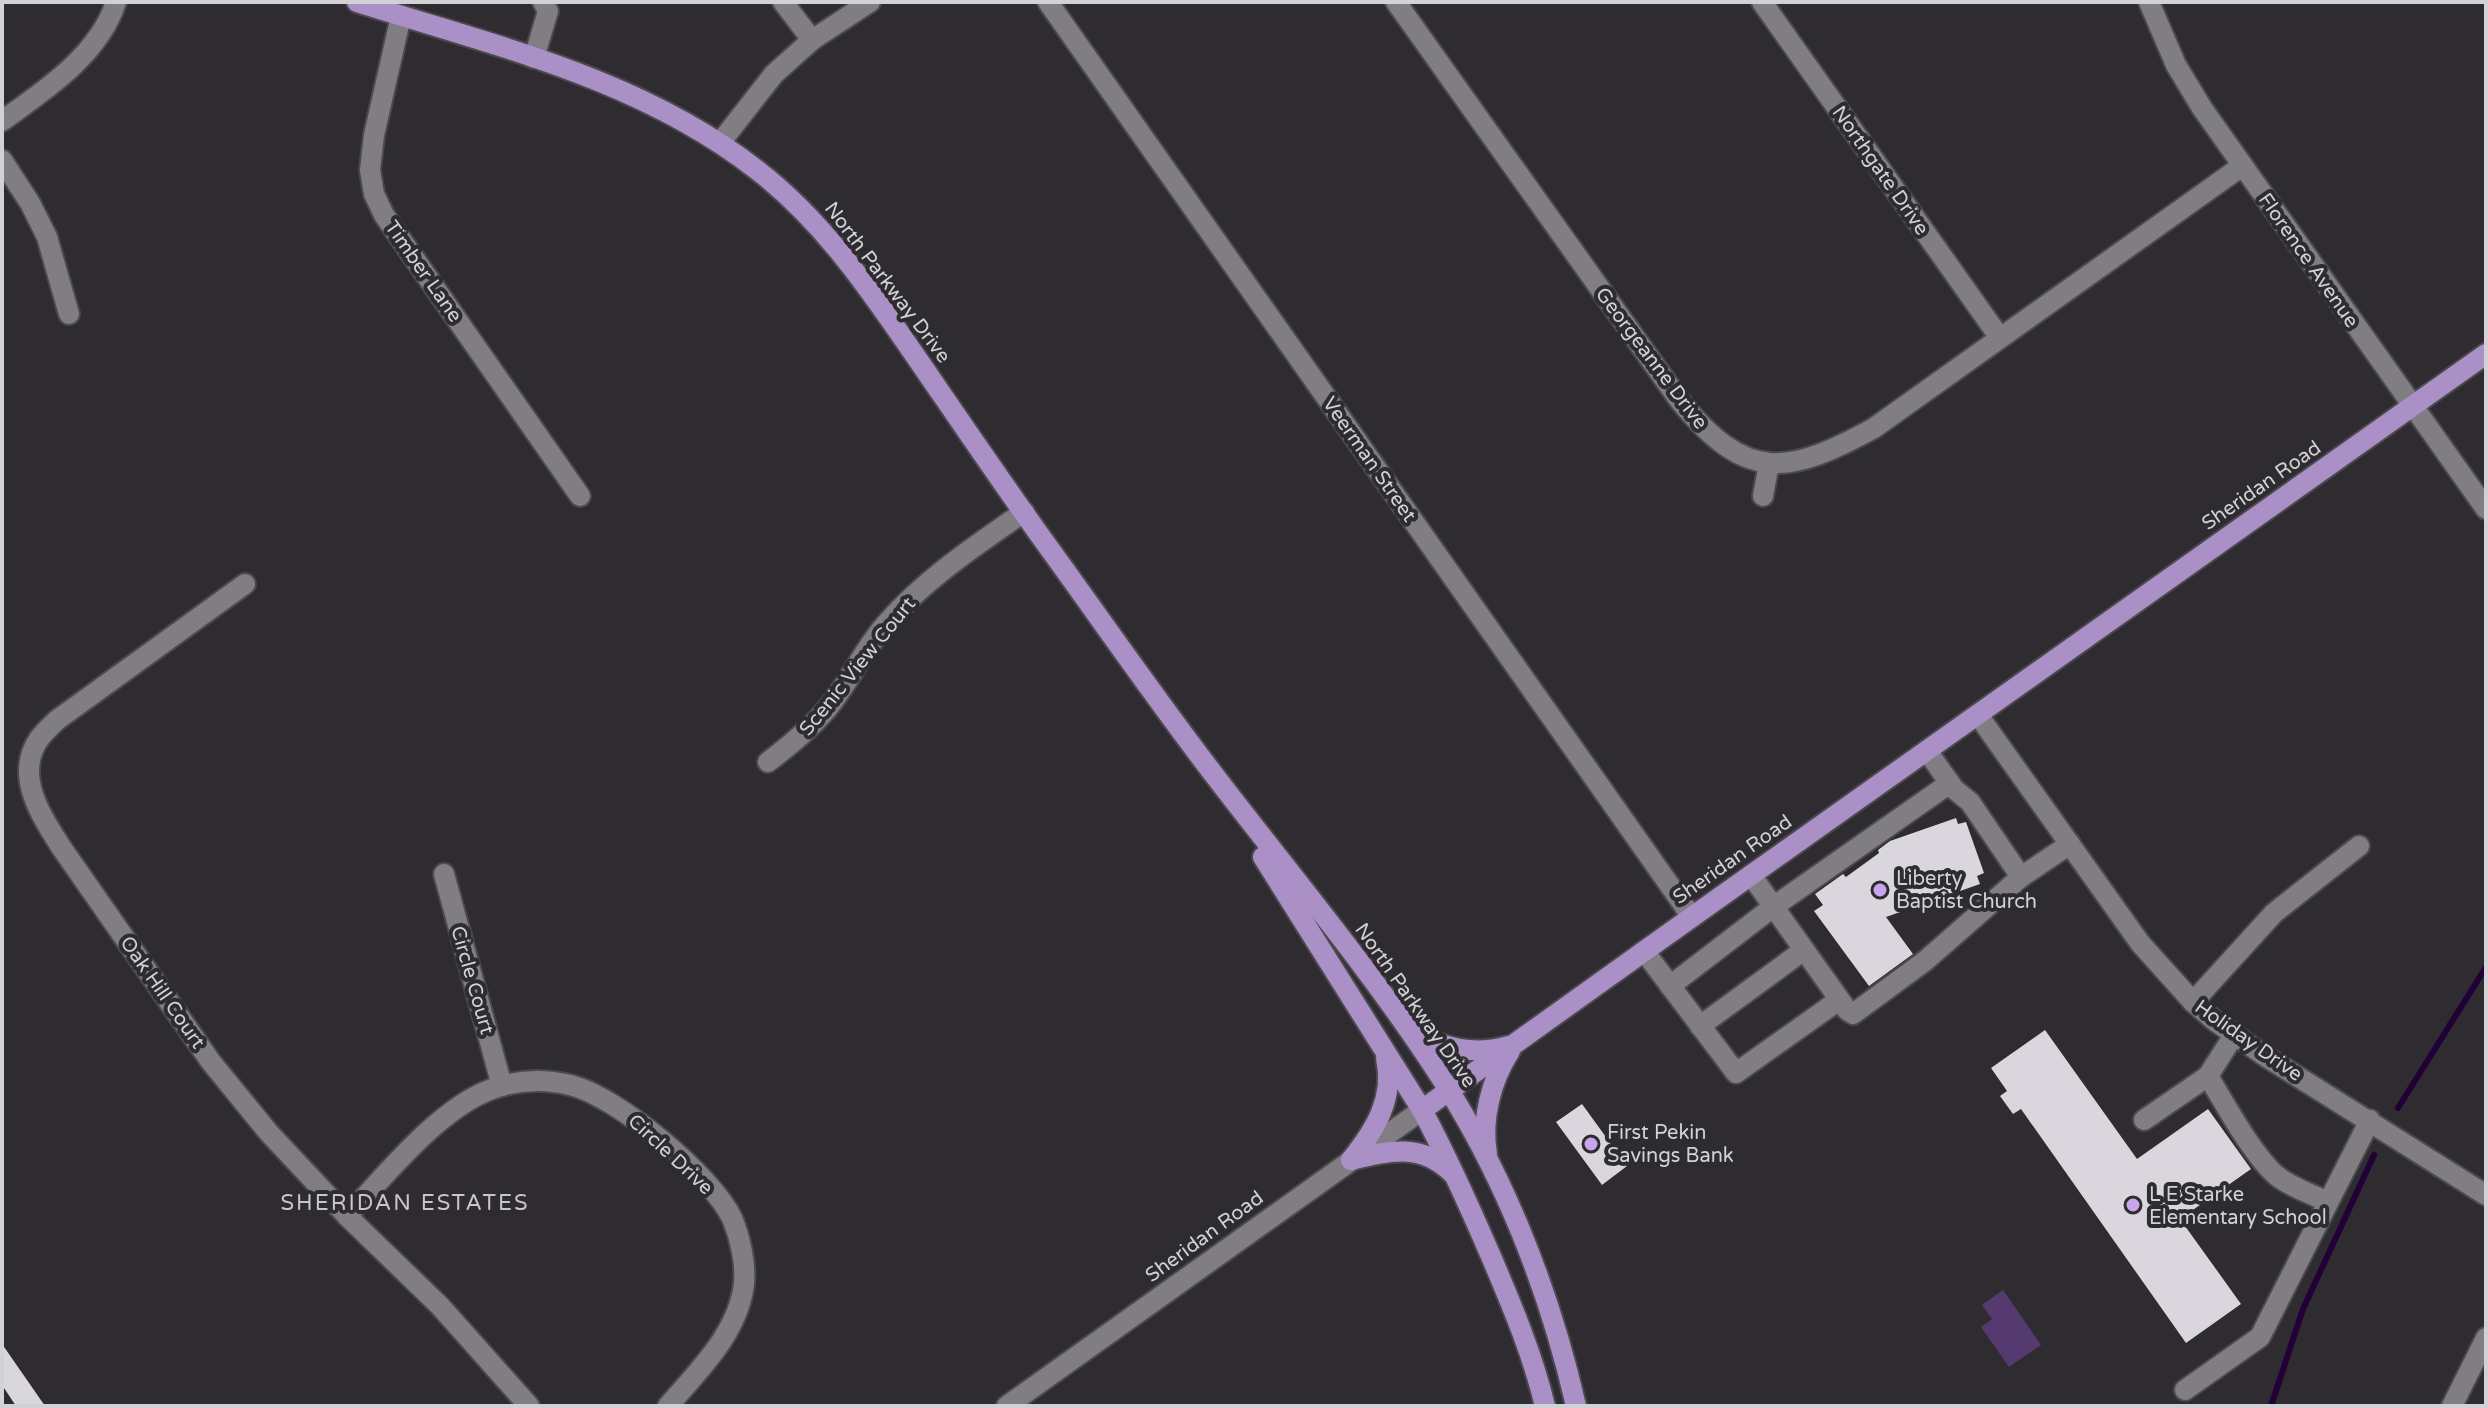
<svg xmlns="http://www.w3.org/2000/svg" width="2488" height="1408" font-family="'Varela Round',sans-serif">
<rect width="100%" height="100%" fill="#2e2c31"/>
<path fill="#553a6f" d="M2003,1290L2041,1345L2009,1367L1981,1327L1992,1319L1982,1305Z"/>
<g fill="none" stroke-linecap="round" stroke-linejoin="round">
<g stroke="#200037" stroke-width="6">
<path d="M2398,1108L2486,967"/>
<path d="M2271,1406L2303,1309L2374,1155"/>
</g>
</g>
<g fill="#d9d6dd">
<path d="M1956,818L1958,824L1966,822L1984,873L1977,876L1980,884L1886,917L1913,954L1869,986L1814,911L1823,905L1815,894L1843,874L1846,877L1879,853L1878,850L1890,841Z"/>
<path d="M2045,1030L2137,1159L2208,1109L2251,1169L2180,1219L2241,1304L2186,1343L2021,1109L2013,1114L2000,1096L2007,1091L1991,1068Z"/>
<path d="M1582,1104L1627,1166L1602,1185L1556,1122Z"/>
<path d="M2,1344L45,1406H16L2,1385Z"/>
</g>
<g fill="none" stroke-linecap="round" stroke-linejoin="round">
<defs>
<g id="minor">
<path d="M783,2L812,40"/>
<path d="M1048,2L1692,917"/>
<path d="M1396,2L1680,401C1747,483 1788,475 1874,428L2242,166"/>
<path d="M1762,2L2000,338"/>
<path d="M2149,2L2176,65L2202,108L2486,509"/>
<path d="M401,16L374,135L370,170L374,194L384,215L580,496"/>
<path d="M534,58L548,11L543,2"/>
<path d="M2,121C45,90 99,55 116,2"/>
<path d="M720,143L774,74L812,40L870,2"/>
<path d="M2,160L30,203L47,237L69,314"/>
<path d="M1763,496L1769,463"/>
<path d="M245,584L57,720C51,726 44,732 39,739C14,775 41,816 61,847L211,1062L269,1133L347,1216L440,1306L529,1406"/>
<path d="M1978,715L2140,943L2193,1002L2215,1021L2265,1056L2486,1195"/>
<path d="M1927,751L1954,789L1970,802L2021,877"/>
<path d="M768,762C789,746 810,729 827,709C849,683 863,650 886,624C925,579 975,546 1024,512"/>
<path d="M444,874L502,1086"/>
<path d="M1751,875L1847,1010L1853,1014L1925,961L2021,877L2070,844"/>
<path d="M1644,951L1736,1073L1839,1000"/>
<path d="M1670,986L1773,907L1950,783"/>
<path d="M2193,1002L2274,913L2359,846"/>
<path d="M1700,1026L1804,950"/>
<path d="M2234,1035L2208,1076C2225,1104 2253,1156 2277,1176C2292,1188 2312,1194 2328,1202"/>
<path d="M2144,1120L2208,1076"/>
<path d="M347,1216C386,1175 439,1108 492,1089C517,1080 545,1079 570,1085C617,1096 711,1175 732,1218C740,1237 746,1263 744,1284C738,1333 699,1370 668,1406"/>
<path d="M2185,1390L2260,1337L2370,1120"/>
<path d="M1007,1406L1422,1110"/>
<path d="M2452,1406L2486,1338"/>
</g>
<g id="major">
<path d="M357,2C495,46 641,79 757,170C822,220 868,287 914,354C956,415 998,477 1041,537C1100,618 1157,701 1218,780C1291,875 1369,968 1434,1067C1502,1169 1549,1288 1576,1406"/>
<path d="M1263,857L1422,1110C1449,1160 1471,1210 1493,1261C1513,1308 1533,1356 1545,1406"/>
<path d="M1412,1032C1443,1048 1474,1056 1508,1046"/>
<path d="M1422,1110L1692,917L2486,354"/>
<path d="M1487,1154C1481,1120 1491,1080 1510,1051"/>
<path d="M1351,1160C1375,1130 1395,1098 1386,1058"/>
<path d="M1351,1160C1389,1150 1422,1143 1452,1173"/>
</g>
</defs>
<use href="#minor" stroke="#4b494d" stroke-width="24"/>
<use href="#major" stroke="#4b494d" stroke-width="24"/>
<use href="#minor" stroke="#807d83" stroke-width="20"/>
<use href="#major" stroke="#aa90c6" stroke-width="20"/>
</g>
<g fill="#c9a5ee" stroke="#2e2c31" stroke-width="3">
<circle cx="1880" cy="890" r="8"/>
<circle cx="1591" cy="1144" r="8"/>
<circle cx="2133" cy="1205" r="8"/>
</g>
<g text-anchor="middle" stroke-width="8" stroke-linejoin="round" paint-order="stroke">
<g font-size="20" fill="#d2d1d4" stroke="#2e2c31">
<text transform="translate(1881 170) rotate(55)" y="7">Northgate Drive</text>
<text transform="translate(2309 260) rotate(55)" y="7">Florence Avenue</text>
<text transform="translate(424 271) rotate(55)" y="7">Timber Lane</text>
<text transform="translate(888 282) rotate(53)" y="7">North Parkway Drive</text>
<text transform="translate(1652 358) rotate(53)" y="7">Georgeanne Drive</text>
<text transform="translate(1370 459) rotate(55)" y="7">Veerman Street</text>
<text transform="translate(2261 485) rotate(-35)" y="7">Sheridan Road</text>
<text transform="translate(857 666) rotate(-51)" y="7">Scenic View Court</text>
<text transform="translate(1732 859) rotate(-35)" y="7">Sheridan Road</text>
<text transform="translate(473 980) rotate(74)" y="7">Circle Court</text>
<text transform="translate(163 992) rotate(55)" y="7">Oak Hill Court</text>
<text transform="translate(1416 1005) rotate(55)" y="7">North Parkway Drive</text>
<text transform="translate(2249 1040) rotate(35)" y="7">Holiday Drive</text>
<text transform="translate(671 1154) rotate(43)" y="7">Circle Drive</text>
<text transform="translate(1204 1236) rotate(-36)" y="7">Sheridan Road</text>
</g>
<g font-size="20" fill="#d2d1d4" stroke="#2e2c31" text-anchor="start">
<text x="1896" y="885">Liberty<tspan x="1896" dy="23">Baptist Church</tspan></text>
<text x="1607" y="1139">First Pekin<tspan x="1607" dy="23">Savings Bank</tspan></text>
<text x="2149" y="1201">L E Starke<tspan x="2149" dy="23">Elementary School</tspan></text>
</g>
<g font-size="22" letter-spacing="2" fill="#c8c5cc" stroke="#2e2c31">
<text x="405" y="1210">SHERIDAN ESTATES</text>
</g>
</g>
<rect width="2488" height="1408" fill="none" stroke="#d2d1d4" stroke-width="8"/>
</svg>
